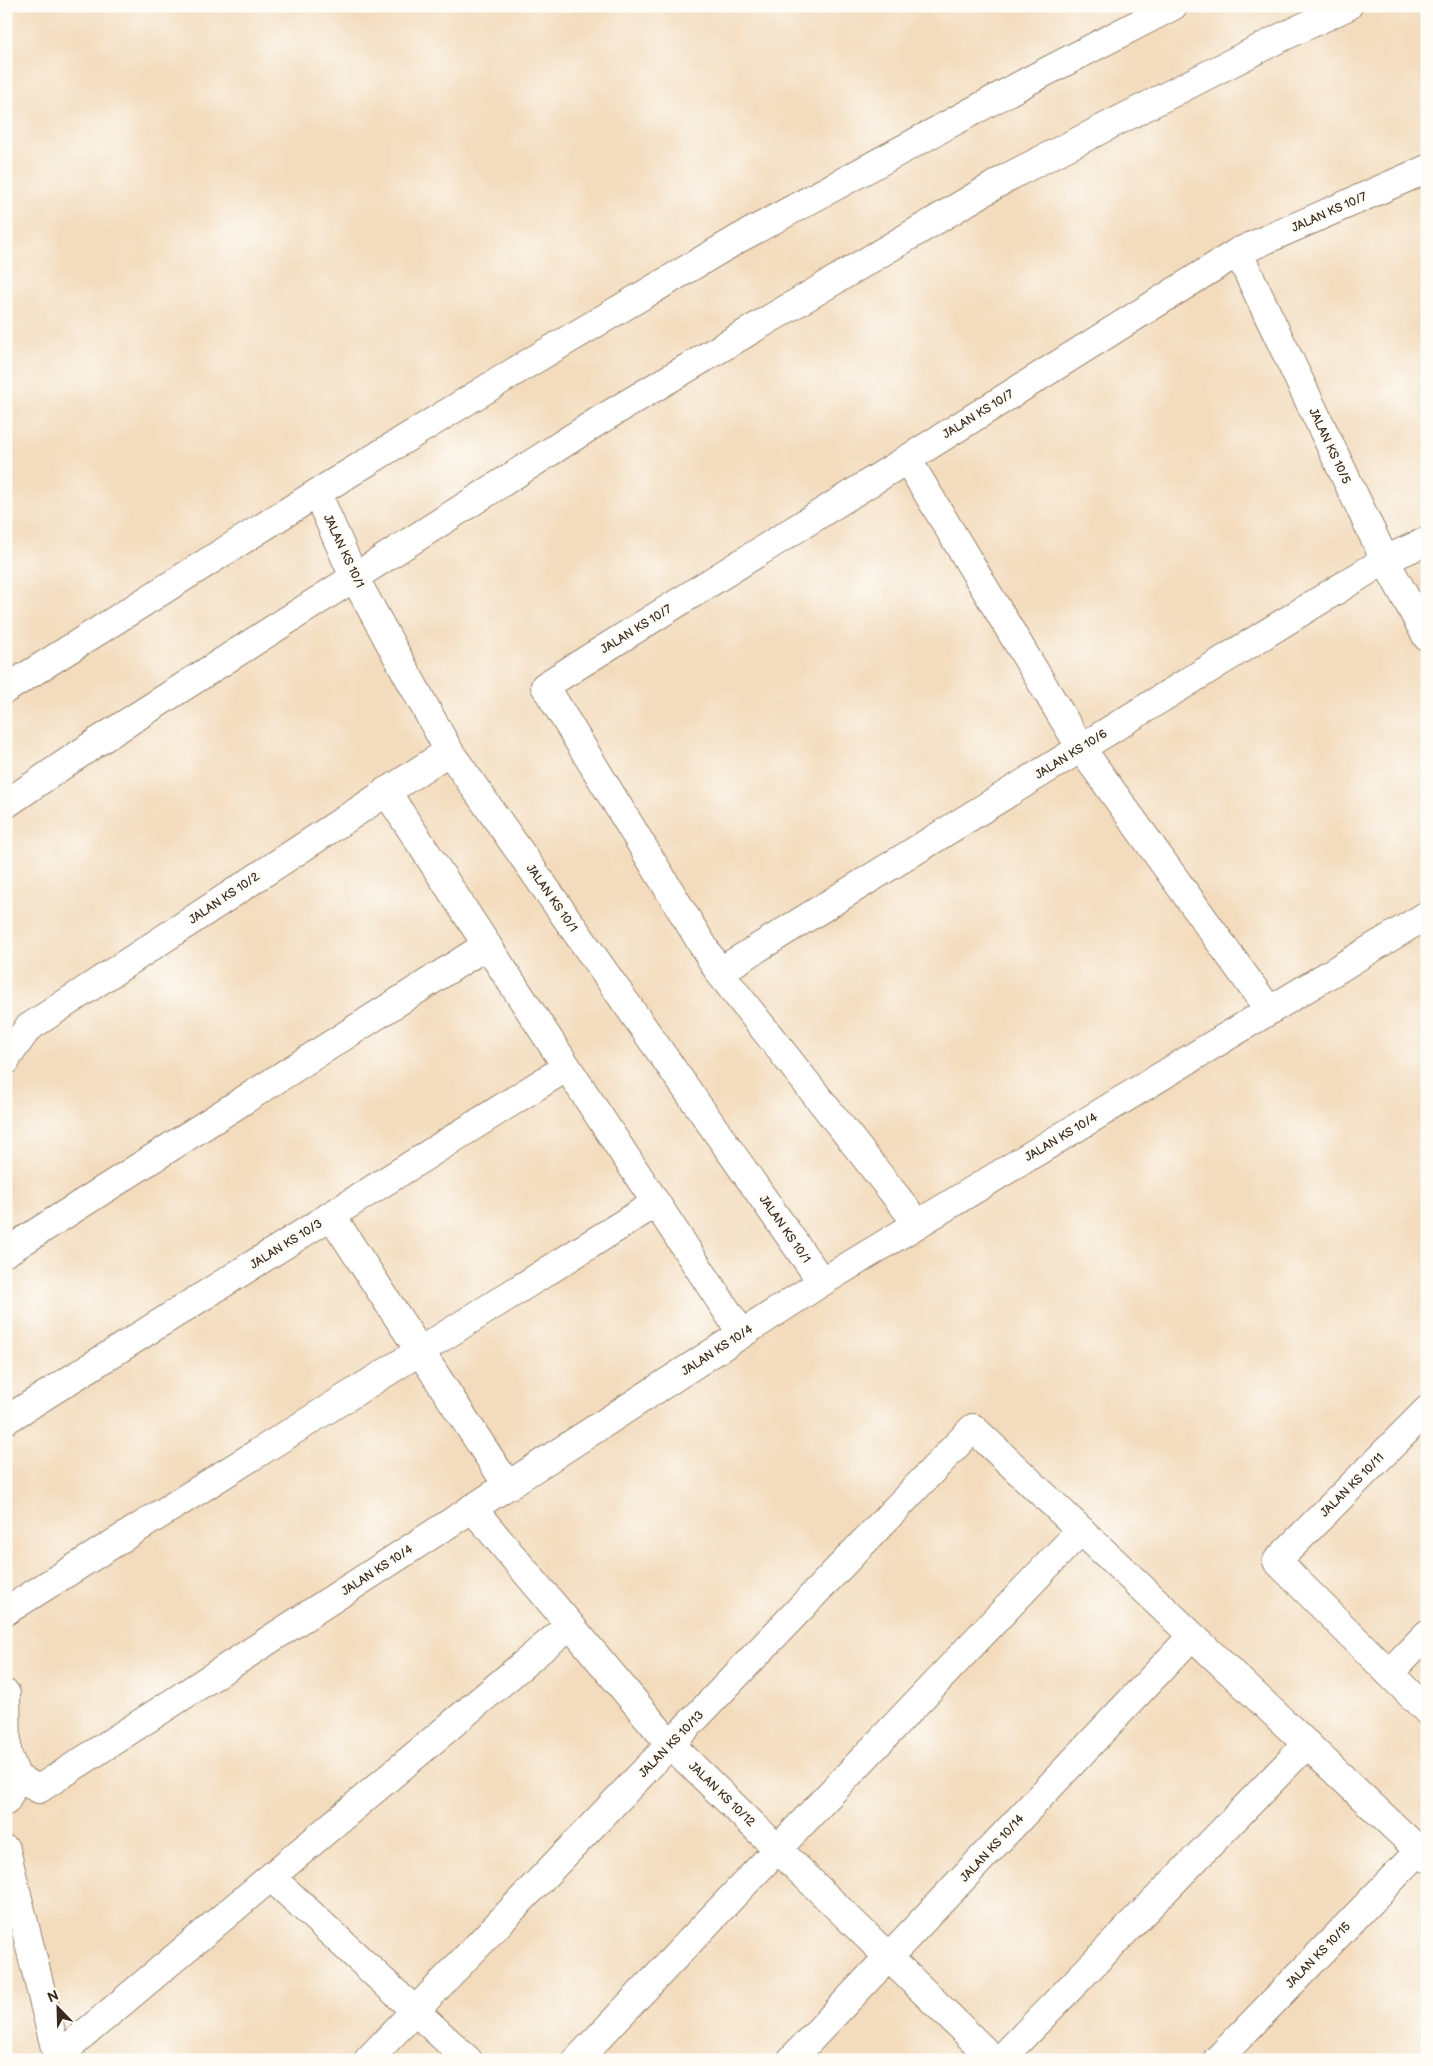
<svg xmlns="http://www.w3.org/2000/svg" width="1433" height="2066" font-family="'Balsamiq Sans',sans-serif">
<rect width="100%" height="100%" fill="#fdfcf7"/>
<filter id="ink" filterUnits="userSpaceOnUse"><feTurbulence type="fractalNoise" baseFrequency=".02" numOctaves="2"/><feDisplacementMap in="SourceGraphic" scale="10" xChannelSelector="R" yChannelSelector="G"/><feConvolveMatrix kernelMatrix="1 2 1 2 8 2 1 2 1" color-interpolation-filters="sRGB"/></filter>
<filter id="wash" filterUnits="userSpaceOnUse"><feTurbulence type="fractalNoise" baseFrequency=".0096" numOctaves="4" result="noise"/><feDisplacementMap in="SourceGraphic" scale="20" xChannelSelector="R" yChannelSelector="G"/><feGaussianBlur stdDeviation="1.12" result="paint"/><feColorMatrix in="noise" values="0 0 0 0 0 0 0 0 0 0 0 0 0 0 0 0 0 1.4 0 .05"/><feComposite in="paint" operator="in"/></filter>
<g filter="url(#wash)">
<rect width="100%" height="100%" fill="#f3dcbd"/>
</g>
<g filter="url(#ink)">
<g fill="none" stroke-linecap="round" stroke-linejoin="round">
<defs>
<g id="minor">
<path d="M1238,252L1385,560L1427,637"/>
<path d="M907,459L1081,748L1269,1010"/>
<path d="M317,493L354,577L449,751L822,1282"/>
<path d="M6,689L317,493L527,364L738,239L1030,80L1173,6"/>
<path d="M386,791L742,1334"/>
<path d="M6,804L97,742L600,420L1010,176L1278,39L1348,6"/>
<path d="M719,972L1385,560L1427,541"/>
<path d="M6,1061L8,1056L28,1028L449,751"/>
<path d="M331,1215L508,1486"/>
<path d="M918,1224L719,972L545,686L1238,252L1427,169"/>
<path d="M6,1252L487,945"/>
<path d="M1427,1410L1277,1561L1427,1711"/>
<path d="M6,1420L567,1067"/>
<path d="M472,1508L670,1744L994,2060"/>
<path d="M6,1611L656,1203"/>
<path d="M1389,1673L1427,1634"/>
<path d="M6,1694L7,1753L17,1778L6,1801"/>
<path d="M17,1778L39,1789L822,1282L1427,915"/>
<path d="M6,1850L58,2060"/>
<path d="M271,1877L468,2060"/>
<path d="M57,2057L570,1625"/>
<path d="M368,2060L973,1428L1427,1858"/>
<path d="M577,2060L1081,1530"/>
<path d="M791,2060L1192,1636"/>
<path d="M1000,2060L1307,1744"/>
<path d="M1217,2060L1419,1851"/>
</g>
</defs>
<use href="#minor" stroke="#97836e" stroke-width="30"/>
<use href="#minor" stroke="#fff" stroke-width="28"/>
</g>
</g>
<g text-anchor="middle" stroke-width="5" stroke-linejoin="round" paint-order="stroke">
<g font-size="12" fill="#3b2a1e" stroke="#fdfcf7">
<text transform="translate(1329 212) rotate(-24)" y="4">JALAN KS 10/7</text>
<text transform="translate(978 414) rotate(-32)" y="4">JALAN KS 10/7</text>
<text transform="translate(1330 446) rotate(65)" y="4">JALAN KS 10/5</text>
<text transform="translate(344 551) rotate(65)" y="4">JALAN KS 10/1</text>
<text transform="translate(636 629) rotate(-32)" y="4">JALAN KS 10/7</text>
<text transform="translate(1071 754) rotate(-32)" y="4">JALAN KS 10/6</text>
<text transform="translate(224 898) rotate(-34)" y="4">JALAN KS 10/2</text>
<text transform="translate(552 898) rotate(55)" y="4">JALAN KS 10/1</text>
<text transform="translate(1061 1137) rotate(-31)" y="4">JALAN KS 10/4</text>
<text transform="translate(785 1229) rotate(55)" y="4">JALAN KS 10/1</text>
<text transform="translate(286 1244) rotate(-32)" y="4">JALAN KS 10/3</text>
<text transform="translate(717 1350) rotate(-33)" y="4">JALAN KS 10/4</text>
<text transform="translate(1352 1485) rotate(-45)" y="4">JALAN KS 10/11</text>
<text transform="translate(377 1570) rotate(-33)" y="4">JALAN KS 10/4</text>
<text transform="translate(671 1744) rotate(-46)" y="4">JALAN KS 10/13</text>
<text transform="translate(722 1794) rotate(44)" y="4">JALAN KS 10/12</text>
<text transform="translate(992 1848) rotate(-47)" y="4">JALAN KS 10/14</text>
<text transform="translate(1318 1955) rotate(-46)" y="4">JALAN KS 10/15</text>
</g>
</g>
<rect width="1433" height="2066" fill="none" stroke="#fdfcf7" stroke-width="25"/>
<g transform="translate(58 2008) rotate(337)" stroke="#fdfcf7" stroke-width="4" paint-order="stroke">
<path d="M0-4L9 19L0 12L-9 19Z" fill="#3b2a1e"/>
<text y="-8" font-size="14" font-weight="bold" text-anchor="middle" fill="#3b2a1e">N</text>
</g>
</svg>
